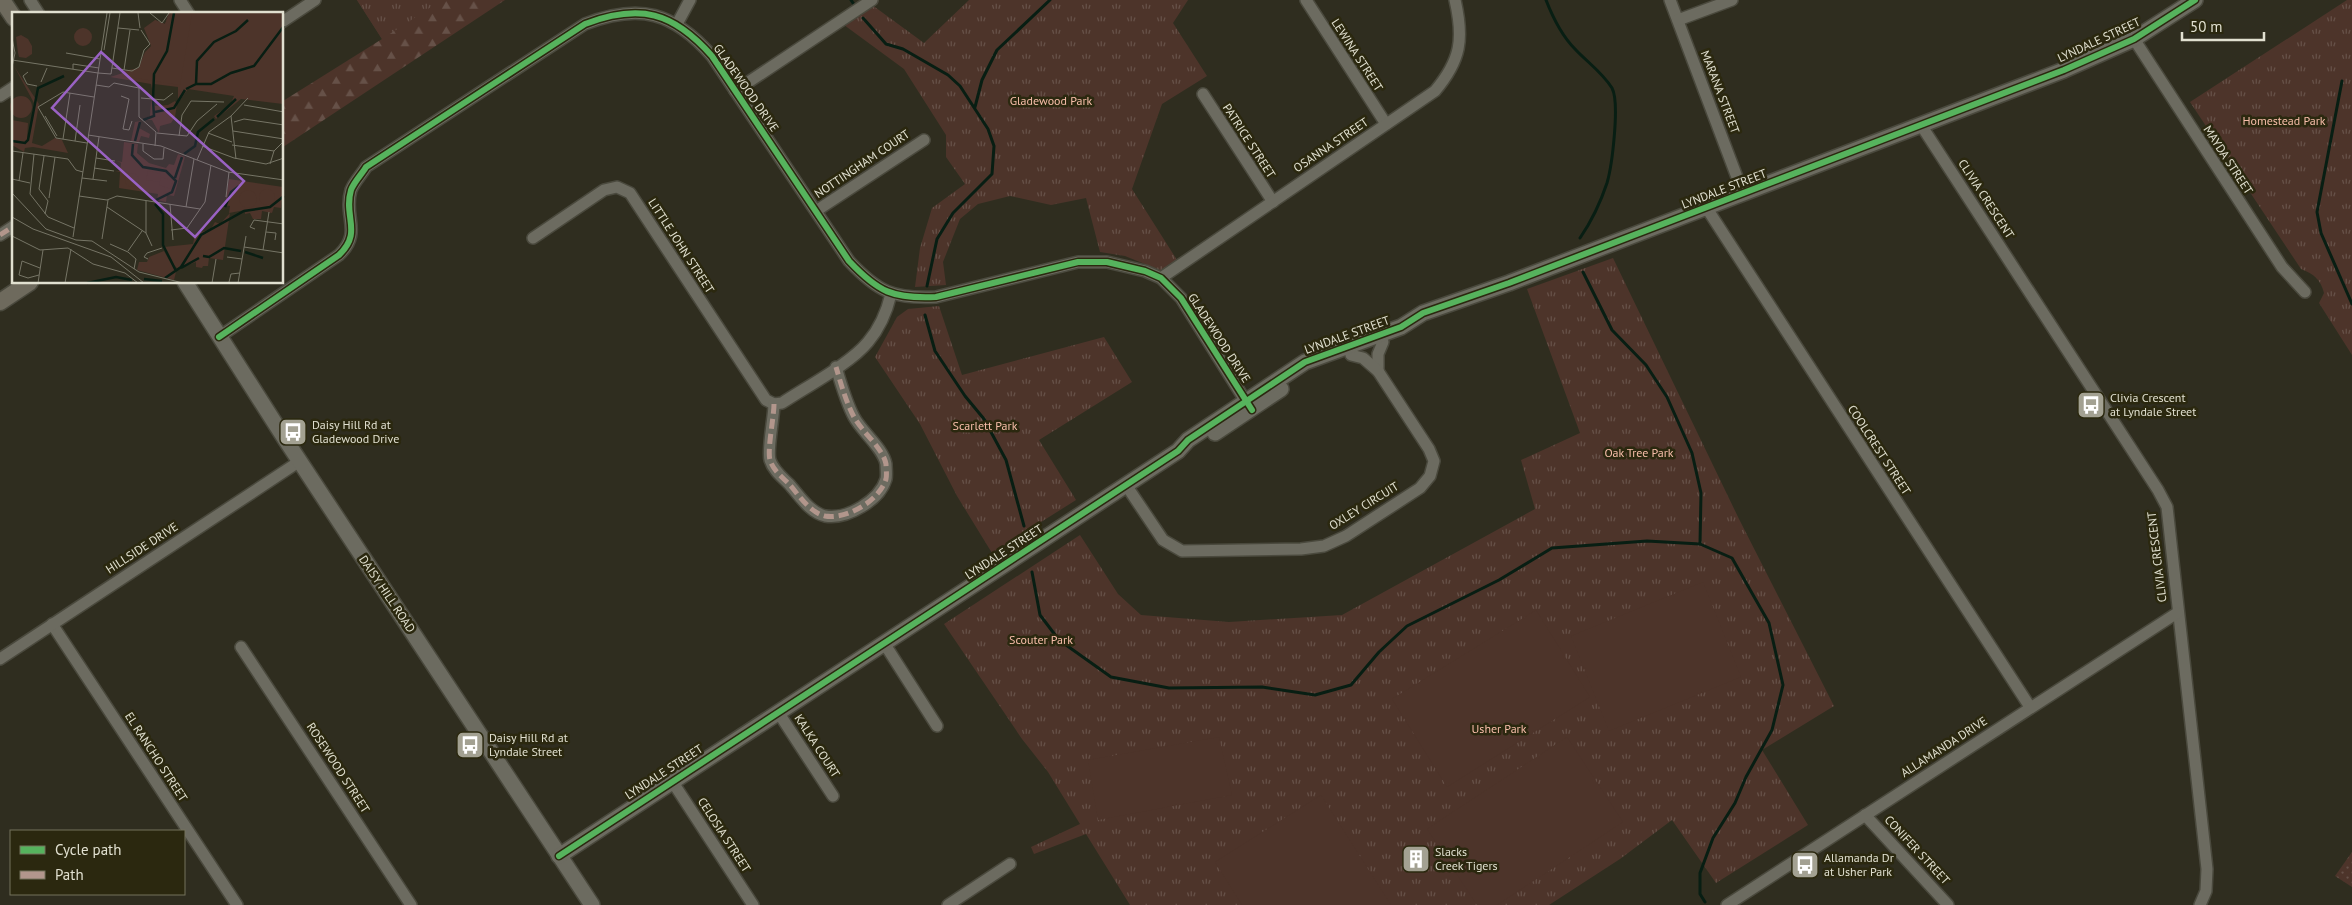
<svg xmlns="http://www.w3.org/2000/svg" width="2352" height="905" font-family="'PT Sans',sans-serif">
<defs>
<pattern id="grass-dots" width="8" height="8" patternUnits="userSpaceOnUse" patternTransform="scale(1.25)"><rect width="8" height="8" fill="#4d342a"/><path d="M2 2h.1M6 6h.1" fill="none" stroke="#665148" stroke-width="1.8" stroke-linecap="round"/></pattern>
<pattern id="forest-firs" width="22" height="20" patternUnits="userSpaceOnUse" patternTransform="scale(1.25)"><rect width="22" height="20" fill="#4d342a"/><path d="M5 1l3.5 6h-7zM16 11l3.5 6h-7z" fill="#665148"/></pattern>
<pattern id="park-tufts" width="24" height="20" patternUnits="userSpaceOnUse" patternTransform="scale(1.25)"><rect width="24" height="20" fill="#4d342a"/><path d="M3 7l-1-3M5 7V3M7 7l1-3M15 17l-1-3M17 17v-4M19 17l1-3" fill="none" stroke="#665148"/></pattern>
</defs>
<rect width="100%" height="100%" fill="#2f2d1f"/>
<path fill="url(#grass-dots)" d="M2352,852V887L2335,876Z"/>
<path fill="url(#forest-firs)" d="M357,0H505L283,147V101L382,39Z"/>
<g fill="url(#park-tufts)">
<path d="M357,0H442L382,39Z"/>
<path d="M969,0H1188L1173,23L1207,76L1162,104L1132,189L1177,260L1162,271L1125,256L1100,252L1086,198L1051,205L1010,196L978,204L960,219L943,262L946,285L915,287L920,248L932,208L965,184L946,157V135L904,69L840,22L868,2L924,43Z"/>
<path d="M2347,0H2352V355L2319,303L2324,293C2321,280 2314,274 2301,269L2190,102Z"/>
<path d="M1613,258L1739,519L1834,706L1762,750L1808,825L1716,883L1672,820L1620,859L1549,905H1130L1086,834L1034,854L1031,847L1080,824L1048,772L1022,739L944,624L1080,535L1118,594L1141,615L1229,622L1342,615L1535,509L1521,460L1580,433L1527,289Z"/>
<path d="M939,306L962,375L1104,337L1132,382L1039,440L1076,500L992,553L957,496L920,424L875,357L897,317L908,309Z"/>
</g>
<g fill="#4d342a">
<path d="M1703,582L1741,677L1609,731L1571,636Z"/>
<path d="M1536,610L1590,697L1447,787L1392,699Z"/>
<path d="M1219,737L1232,795L1098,820L1088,760Z"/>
<path d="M1567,737L1623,822L1497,905H1477L1427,829Z"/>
<path d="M1321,795L1391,905H1242L1215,862Z"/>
</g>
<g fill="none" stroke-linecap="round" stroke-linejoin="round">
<g stroke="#081e13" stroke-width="3">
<path d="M851,0L855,6"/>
<path d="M1546,0C1553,18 1561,35 1575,49C1587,62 1602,72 1612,88C1620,103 1612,166 1607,183C1601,201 1591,222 1580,238"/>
<path d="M863,18L886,44L903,49L948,75L960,86L988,129L994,146L992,174L953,213L937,239L927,286"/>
<path d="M2342,81L2317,212L2321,233L2352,304"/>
<path d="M975,107L982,80L997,50L1050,0"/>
<path d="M1583,272L1612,330L1646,365L1667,397L1692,453L1701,493L1700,544"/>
<path d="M925,315L935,351L965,396L984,419L1006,460L1024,526"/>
<path d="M1032,572L1040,615L1059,640L1111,677L1169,688L1262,687L1315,695L1351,685L1379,652L1407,626L1499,580L1552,548L1647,541L1700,544L1732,558L1769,623L1783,685L1772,730L1746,777L1735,803L1713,838L1700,873V894L1705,902"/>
</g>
<defs>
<g id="minor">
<path d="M30,0L39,14"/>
<path d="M180,0L189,14"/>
<path d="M1306,0L1386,124"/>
<path d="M1670,0L1743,193"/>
<path d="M1678,20L1732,0"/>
<path d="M282,22L315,0"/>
<path d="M677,24L690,0"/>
<path d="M2134,39L2282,267L2305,292"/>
<path d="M735,91L872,0"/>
<path d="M1203,94L1273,202"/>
<path d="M0,96L14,87"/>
<path d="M1921,125L2158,490L2167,507L2207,869L2206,891L2200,905"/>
<path d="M1706,207L2030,707"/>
<path d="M816,211L924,140"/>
<path d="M0,235L14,226"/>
<path d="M533,238L604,190L617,187L630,193L766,400L774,404"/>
<path d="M1161,278L1435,91C1461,60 1464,39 1455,0"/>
<path d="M219,337L339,255C363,232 343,217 351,190C354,182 362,174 366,167L585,24C640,3 673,12 712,56L849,261C878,292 893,299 936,297L1078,262H1107L1145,271L1161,278L1181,298L1245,400"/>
<path d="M1378,371V354L1383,342"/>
<path d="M774,404C774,417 767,450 770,460C773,470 782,477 789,484C799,495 809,512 825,516C847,520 880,500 886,479C887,475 886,468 886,464C883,448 862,432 854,417C846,402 841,384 836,367"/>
<path d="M774,404L782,403C806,387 850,364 868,342C879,329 887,311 891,294"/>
<path d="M1126,485L1163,540L1182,551L1301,549L1324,546L1346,536L1420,488L1430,476L1434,461L1429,449L1378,371L1363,358L1351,355"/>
<path d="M52,624L237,905"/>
<path d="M884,643L937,726"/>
<path d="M241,647L411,905"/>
<path d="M0,659L300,461"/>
<path d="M778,712L833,796"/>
<path d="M672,781L753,905"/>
<path d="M1865,815L1948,905"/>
<path d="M948,905L1010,864"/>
<path d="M1727,905L2177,613"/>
</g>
<g id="tertiary">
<path d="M185,282L285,439L592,905"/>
<path d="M1215,433L1281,389"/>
<path d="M559,856L1178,451L1188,440L1305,362L1401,327L1423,313L1509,283L2064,70L2134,39L2195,0"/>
</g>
<g id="secondary">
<path d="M2,0L14,18"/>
<path d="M0,302L30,282"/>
</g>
</defs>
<use href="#minor" stroke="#4a493d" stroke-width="14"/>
<use href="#tertiary" stroke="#4a493d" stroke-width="18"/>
<use href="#secondary" stroke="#4a493d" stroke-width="19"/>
<use href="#minor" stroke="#6c6b60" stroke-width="11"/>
<use href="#tertiary" stroke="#6c6b60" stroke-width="15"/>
<use href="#secondary" stroke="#6e6a5d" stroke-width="16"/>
<g stroke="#b2968c" stroke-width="5" stroke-dasharray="10 5" stroke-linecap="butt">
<path d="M0,235L14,226"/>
<path d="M774,404C774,417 767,450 770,460C773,470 782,477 789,484C799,495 809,512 825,516C847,520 880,500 886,479C887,475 886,468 886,464C883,448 862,432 854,417C846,402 841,384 836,367"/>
</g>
<defs>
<g id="cycleway">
<path d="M219,337L339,255C363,232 343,217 351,190C354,182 362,174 366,167L585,24C640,3 673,12 712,56L849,261C878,292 893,299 936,297L1078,262H1107L1145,271L1161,278L1181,298L1252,410"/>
<path d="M559,856L1178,451L1188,440L1305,362L1401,327L1423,313L1509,283L2064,70L2134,39L2195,0"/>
</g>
</defs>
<use href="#cycleway" stroke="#2b280f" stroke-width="9"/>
<use href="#cycleway" stroke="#56b35d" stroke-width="6"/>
</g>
<defs>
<symbol id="bus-square" viewBox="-11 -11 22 22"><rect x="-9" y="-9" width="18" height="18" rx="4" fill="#a3a192" stroke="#2b280f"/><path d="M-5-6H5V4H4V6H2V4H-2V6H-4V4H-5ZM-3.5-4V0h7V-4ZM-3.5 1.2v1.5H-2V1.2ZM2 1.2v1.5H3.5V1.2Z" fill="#fff"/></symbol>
<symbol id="building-square" viewBox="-11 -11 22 22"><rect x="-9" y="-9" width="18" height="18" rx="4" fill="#a3a192" stroke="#2b280f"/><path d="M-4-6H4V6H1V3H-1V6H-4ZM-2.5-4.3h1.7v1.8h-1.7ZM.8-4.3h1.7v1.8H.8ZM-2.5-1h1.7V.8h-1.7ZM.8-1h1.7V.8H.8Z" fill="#fff"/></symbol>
</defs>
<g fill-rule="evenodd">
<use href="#bus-square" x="2075" y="389" width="32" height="32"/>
<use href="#bus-square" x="277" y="416" width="32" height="32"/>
<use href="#bus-square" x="454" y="729" width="32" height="32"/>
<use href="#building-square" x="1400" y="843" width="32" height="32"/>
<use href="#bus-square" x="1789" y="849" width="32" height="32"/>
</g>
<g text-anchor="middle" stroke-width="5" stroke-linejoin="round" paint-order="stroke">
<g font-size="12" fill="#e1e0d0" stroke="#2b280f">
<text transform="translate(2099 40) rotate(-25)" y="4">LYNDALE STREET</text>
<text transform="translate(1357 55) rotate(57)" y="4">LEWINA STREET</text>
<text transform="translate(746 88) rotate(55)" y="4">GLADEWOOD DRIVE</text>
<text transform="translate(1720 92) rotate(69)" y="4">MARANA STREET</text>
<text transform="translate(1249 141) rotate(57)" y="4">PATRICE STREET</text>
<text transform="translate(1331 145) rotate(-34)" y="4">OSANNA STREET</text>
<text transform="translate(2228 160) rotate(57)" y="4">MAYDA STREET</text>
<text transform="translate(862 164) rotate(-34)" y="4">NOTTINGHAM COURT</text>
<text transform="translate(1724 189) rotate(-21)" y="4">LYNDALE STREET</text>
<text transform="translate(1986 199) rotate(57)" y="4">CLIVIA CRESCENT</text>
<text transform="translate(681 246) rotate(57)" y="4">LITTLE JOHN STREET</text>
<text transform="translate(1347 335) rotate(-20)" y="4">LYNDALE STREET</text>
<text transform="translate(1219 338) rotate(57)" y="4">GLADEWOOD DRIVE</text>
<text transform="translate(1879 450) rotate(57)" y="4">COOLCREST STREET</text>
<text transform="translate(1364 506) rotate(-32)" y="4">OXLEY CIRCUIT</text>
<text transform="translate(142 548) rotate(-33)" y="4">HILLSIDE DRIVE</text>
<text transform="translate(1004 552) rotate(-33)" y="4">LYNDALE STREET</text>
<text transform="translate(2157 557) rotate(-97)" y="4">CLIVIA CRESCENT</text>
<text transform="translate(387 594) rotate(56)" y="4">DAISY HILL ROAD</text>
<text transform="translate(817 746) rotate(57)" y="4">KALKA COURT</text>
<text transform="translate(1944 747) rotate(-33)" y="4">ALLAMANDA DRIVE</text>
<text transform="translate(156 757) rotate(57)" y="4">EL RANCHO STREET</text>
<text transform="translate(338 768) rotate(57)" y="4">ROSEWOOD STREET</text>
<text transform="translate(664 772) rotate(-33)" y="4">LYNDALE STREET</text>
<text transform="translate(724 835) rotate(57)" y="4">CELOSIA STREET</text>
<text transform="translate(1917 850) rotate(47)" y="4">CONIFER STREET</text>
</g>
<g font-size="12" fill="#f8beaa" stroke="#2b280f">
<text x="1051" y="105">Gladewood Park</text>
<text x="2284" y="125">Homestead Park</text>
<text x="985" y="430">Scarlett Park</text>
<text x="1639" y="457">Oak Tree Park</text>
<text x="1041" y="644">Scouter Park</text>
<text x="1499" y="733">Usher Park</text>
</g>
<g font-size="12" fill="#e1e0d0" stroke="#2b280f" text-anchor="start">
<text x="2110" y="402">Clivia Crescent<tspan x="2110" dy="14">at Lyndale Street</tspan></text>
<text x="312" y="429">Daisy Hill Rd at<tspan x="312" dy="14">Gladewood Drive</tspan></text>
<text x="489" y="742">Daisy Hill Rd at<tspan x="489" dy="14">Lyndale Street</tspan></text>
<text x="1435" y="856">Slacks<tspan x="1435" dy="14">Creek Tigers</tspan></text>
<text x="1824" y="862">Allamanda Dr<tspan x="1824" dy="14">at Usher Park</tspan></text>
</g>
</g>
<g transform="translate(12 12)">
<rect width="271" height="271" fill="#2f2d1f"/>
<path d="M218,201L211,248L197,246L196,254H191L190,256L184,255V250L166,257L163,254L152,235L181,232L183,222L199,217L203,210L208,212Z" fill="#4d342a"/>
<path d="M157,1H271V92L229,87L204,107L202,104L218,93L222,84L176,77L166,91V75L142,72V87L139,72L98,65L127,56L132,42L139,38L143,8L153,12Z" fill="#4d342a"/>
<path d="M157,1H180L168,73L110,64L111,59L127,56L133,40L139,34L132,16L143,8L153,12ZM2,54L27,92L20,131L30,134L43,126L50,128L56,141L21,135L13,136L12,140L0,133V127H16L22,91ZM139,88L143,94L156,93L163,89L165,92L163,105L159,111L148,114L147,121L140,108H129L138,104ZM128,109L127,116L138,122L137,126L129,124L127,130L119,129L123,110ZM112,130L126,132L125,141L137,151L154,156L157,152L162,153L166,142L173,145L162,184L155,183L154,190L145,188L146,182L107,176L108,160L103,159H108L109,151L105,149L110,150ZM217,167L271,175L269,196L262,195L260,201L250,199L249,207H241L238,201L233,202V198L217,201L218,194L213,193ZM152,239L164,260L162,268L125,258L127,250H135L137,245Z" fill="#4d342a"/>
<path d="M62 25a9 9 0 1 1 18 0a9 9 0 1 1-18 0ZM9,23L16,27L20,34V42L14,46L7,45L6,41L4,25ZM-2 95a11 11 0 1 1 22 0a11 11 0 1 1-22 0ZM0,108L16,111L15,127H0ZM136,159L149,162L148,169L150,165L161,169L158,177L147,173L148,170L134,168ZM113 168a7 7 0 1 1 14 0a7 7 0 1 1-14 0ZM247 185a8 8 0 1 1 16 0a8 8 0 1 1-16 0ZM227 187a9 9 0 1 1 18 0a9 9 0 1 1-18 0Z" fill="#4d342a"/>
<path fill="none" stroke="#081e13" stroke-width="2.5" d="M184,72H199L219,61L242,54L272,14M174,77L184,72L185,49L202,30L224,19L236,8M141,87L142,62L155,39L162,1M143,100L162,96L173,78M205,105L224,87M131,108L142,104L141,89M0,129L13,131L16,128L26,76L52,64M123,129L128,110M121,132L120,143L131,155L154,159L164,169L160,180L144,188M172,142L183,134L186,120L202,107M163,166L170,145M143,192L151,202V233L164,259M213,195L219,180L227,174M233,240L251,246M191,244L197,245L212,236L229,239M169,256L187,246M153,266L169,255L189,223L232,199L258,195L272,184M132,267L150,269M75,271L104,265L120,268"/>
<path fill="none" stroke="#767566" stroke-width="1" d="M126,1L128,16M138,1L150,11L157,1M106,16L127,18M0,26L3,41L0,55M92,38L98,1M54,41L88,47M0,48L86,61L95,1M100,56L120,59L127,55L132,38L138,32L129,18M61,57V52L87,56M112,58L118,18M16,60L11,64L15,72L25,74M29,70L35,56M84,73L97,75L102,71L127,76V105L144,120L143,134M109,84L117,87L111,117L117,118L120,109M129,86L152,88L161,81M232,93L272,100M33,104L45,124M219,104L224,147M222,110L232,107L272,113M221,119L272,127M145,121L175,124L185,109L205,92M196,121L220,130M76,123L149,134L216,160L272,168M167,124L170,103L179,89L212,90M51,127L58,81M63,129L68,93M75,131L44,126L26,95L51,80L82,85M131,132V139L142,147H151L152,136M220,133L262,139M190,134L222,146L254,152L272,146M0,139L56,147L64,158L71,160M22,142L18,182L36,205L62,216M32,144L27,177L36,189L33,202M84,146L103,149M185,148L197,120L219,104L236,86M258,152L262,139L272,129M82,156L102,159M70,166L95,169M0,167L18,171M81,167L87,125M7,169L11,141M0,181L34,217L64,228L80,229L127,260L171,271M67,184L95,188L105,184L188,197M214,185L217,160M37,186L43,145M134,189V221L140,234M158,192L161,228M95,195L134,221M174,195L182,147M0,205L21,217L99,245L132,271M243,217L238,215L242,208L272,212M159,218L175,216L193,190L199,153M254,220L264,221L263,228M0,224L28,238L56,236L81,252L113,261L126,271M61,225L86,61L99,62L108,1M90,227L96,188M98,232L116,240L124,247L122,257M232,235L272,241M251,238L257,200M116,239L130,219M215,245L230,247M136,247L132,245L135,241L150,236M27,263L16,266L7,263L10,249L28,256M217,270L219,262L228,261M26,271L31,238M53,271L59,237M200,271L204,247M226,271L234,224"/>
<path fill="#9a62c4" fill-opacity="0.15" stroke="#9a62c4" stroke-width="2.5" d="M89,40L232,169L183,225L40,96Z"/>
<rect width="271" height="271" fill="none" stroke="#e1e0d0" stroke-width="2.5"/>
</g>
<rect x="10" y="830" width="175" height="65" fill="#2b280f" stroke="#74725c"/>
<rect x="20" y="846" width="25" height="8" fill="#56b35d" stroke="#74725c"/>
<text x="55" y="855" font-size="15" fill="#e1e0d0">Cycle path</text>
<rect x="20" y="871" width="25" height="8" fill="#b2968c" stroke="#74725c"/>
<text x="55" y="880" font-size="15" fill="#e1e0d0">Path</text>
<path d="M2182 32v8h82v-8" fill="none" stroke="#e1e0d0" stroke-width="2.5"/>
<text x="2190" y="32" font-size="15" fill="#e1e0d0" stroke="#2b280f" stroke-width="4" paint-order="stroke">50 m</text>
</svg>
